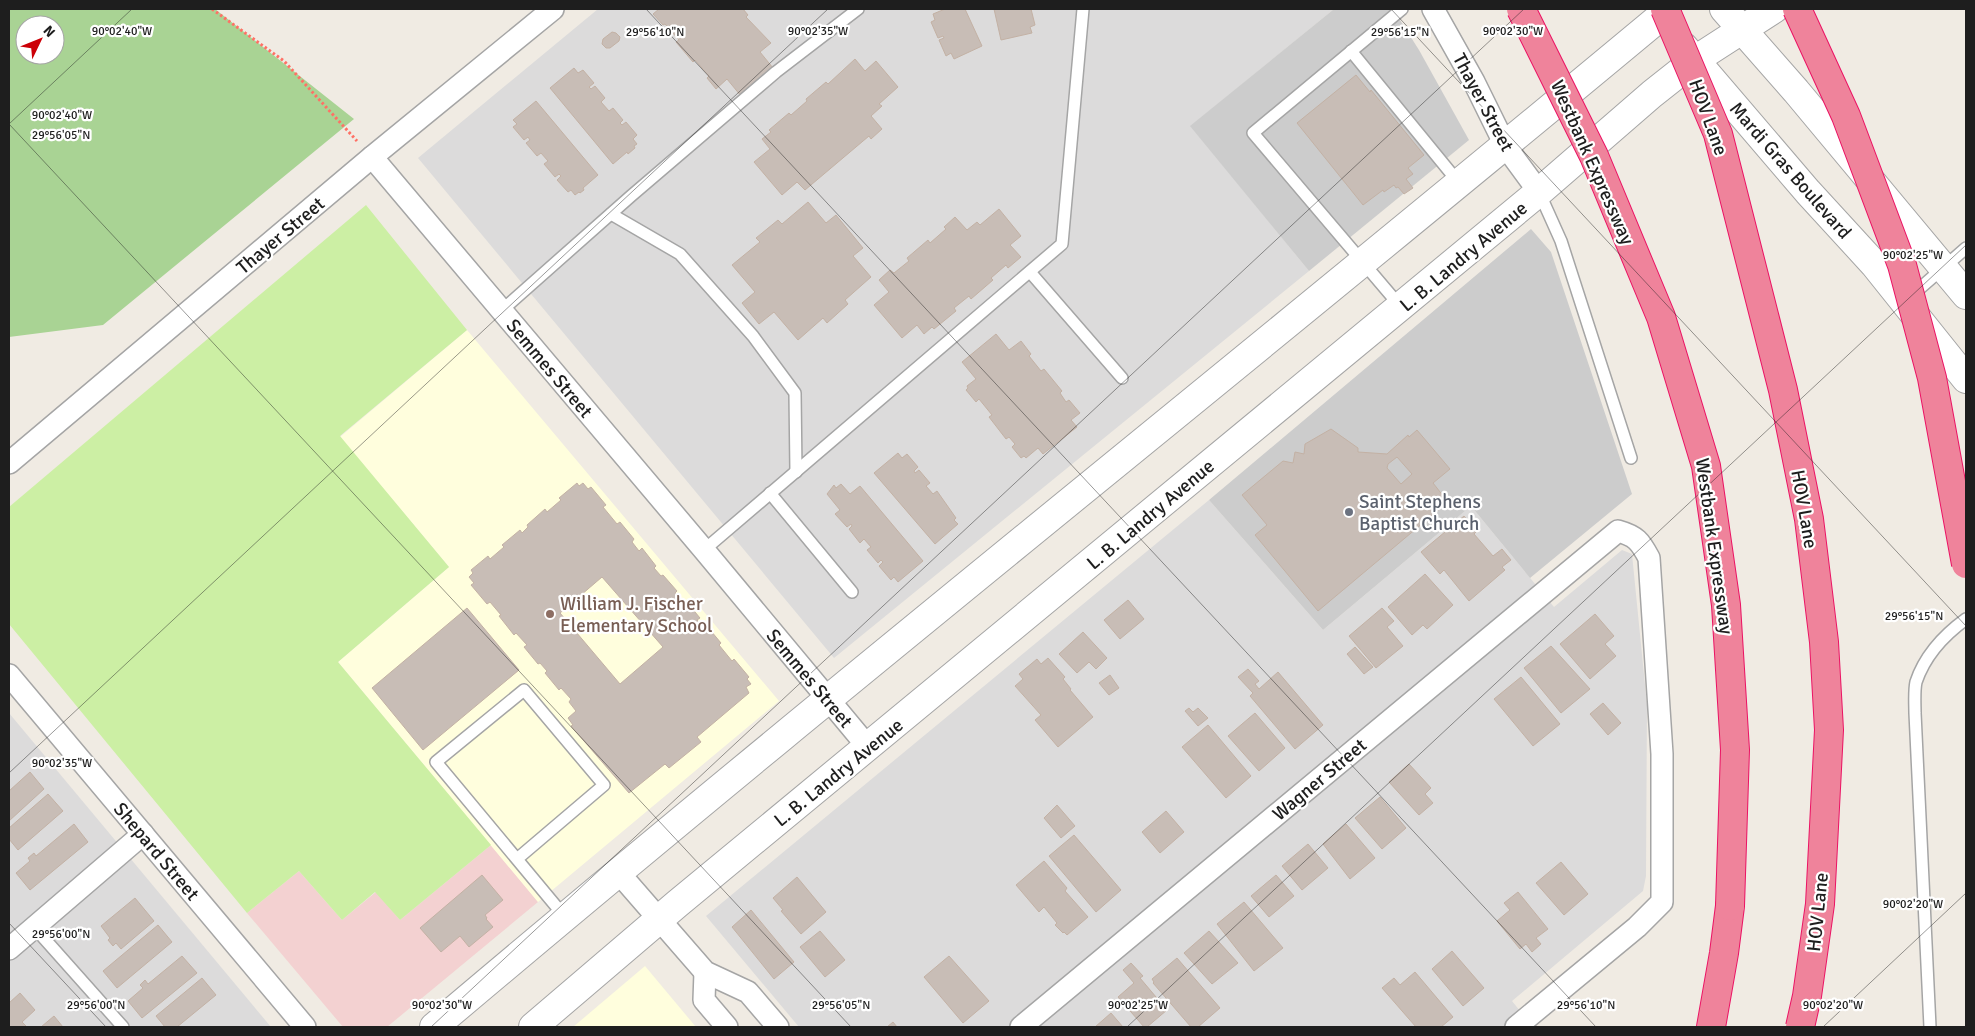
<svg xmlns="http://www.w3.org/2000/svg" width="1975" height="1036" font-family="Signika,sans-serif">
<rect width="100%" height="100%" fill="#f0ebe3"/>
<g fill="#dcdbdb">
<path d="M598,9H1334L1191,126L1309,271L834,658L418,158Z"/>
<path d="M1209,500L1323,630L1471,506L1554,607L1622,550L1632,554L1647,705L1646,876L1643,891L1512,1001L1533,1027H799L706,916Z"/>
<path d="M9,713L271,1027H9Z"/>
</g>
<path fill="#f3d1d1" d="M491,845L538,902L387,1027H343L247,913L299,871L342,920L376,892L400,920Z"/>
<g fill="#fffedd">
<path d="M467,330L779,701L538,902L338,662L449,567L340,437Z"/>
<path d="M645,966L696,1027H573Z"/>
</g>
<g fill="#ccc">
<path d="M1334,9H1393L1419,50L1469,140L1309,271L1190,126Z"/>
<path d="M1531,229L1551,252L1632,494L1530,578L1471,506L1323,630L1209,500Z"/>
</g>
<path fill="#ccefa4" d="M366,205L467,330L340,436L449,567L338,662L491,845L400,920L375,892L342,920L299,871L247,913L9,624V507Z"/>
<path fill="#a9d394" fill-rule="evenodd" d="M9,9H215L354,119L103,325L9,337ZM25,25H55V55H25Z"/>
<g fill="#c8bdb6" stroke="#c3b1a4" fill-rule="evenodd">
<path d="M659,9H743L748,15L746,17L771,43L760,52L773,68L741,96L727,79L716,89L707,78L709,76L695,60L693,62L676,42L679,40L665,24L663,25L653,14Z"/>
<path d="M945,9H965L982,46L954,59L951,53L946,56L939,40L944,38L943,36L938,38L931,22L935,20L933,14Z"/>
<path d="M994,9H1031L1035,25L1030,27L1032,33L1001,40Z"/>
<path d="M612,32L616,33L620,37L619,41L610,48H606L602,44L603,39Z"/>
<path d="M855,59L865,71L876,61L898,87L879,104L882,106L871,116L882,129L871,139L869,136L805,190L797,182L782,195L754,162L770,149L762,139L771,132L769,130L789,113L791,115L807,101L806,99L826,82L828,84Z"/>
<path d="M574,68L578,73L583,70L594,83L589,87L591,89L595,86L605,98L601,102L609,111L613,108L623,120L620,123L622,125L626,122L637,135L633,139L637,144L634,146L635,148L628,154L627,152L613,164L550,88Z"/>
<path d="M1356,75L1370,92L1371,90L1424,155L1408,168L1413,174L1406,179L1413,188L1404,194L1398,187L1396,188L1394,185L1384,192L1383,190L1363,205L1297,123Z"/>
<path d="M536,101L598,175L583,188L584,190L580,193L579,192L575,195L571,190L568,192L557,180L561,176L559,174L555,177L544,164L548,161L541,153L537,156L526,143L530,140L528,137L524,140L513,127L517,124L513,120Z"/>
<path d="M808,202L826,223L836,215L863,248L853,256L871,277L845,300L848,304L827,323L823,318L798,340L774,312L759,324L742,303L755,292L732,265L760,242L756,238L778,220L782,224Z"/>
<path d="M999,209L1021,236L1010,245L1021,257L1008,268L1006,265L991,278L993,280L971,299L969,296L954,308L956,311L934,329L932,327L924,334L917,325L902,338L874,305L889,292L879,280L890,270L894,273L909,261L907,258L928,240L930,243L946,229L944,227L955,217L967,230L977,222L980,225Z"/>
<path d="M996,334L1009,350L1021,341L1031,354L1029,356L1041,371L1044,369L1062,391L1060,393L1066,402L1069,400L1080,413L1071,420L1077,427L1043,454L1038,448L1026,458L1024,456L1021,458L1012,447L1015,444L1009,437L1006,439L989,417L992,415L979,399L976,402L966,390L968,388L967,386L976,379L962,362Z"/>
<path d="M1331,429L1358,448V452L1387,454L1408,435L1409,437L1417,430L1450,469L1433,483L1448,502L1318,611L1255,535L1267,525L1242,495L1283,461L1293,463L1295,452L1304,454L1305,444ZM1397,457L1412,474L1401,484L1387,468L1388,464Z"/>
<path d="M898,453L902,458L907,454L918,467L914,471L915,473L919,470L930,483L926,486L933,494L937,491L956,518L954,520L958,524L935,544L874,473Z"/>
<path d="M577,483L579,486L583,483L588,489L591,487L606,505L603,507L617,524L620,522L634,539L632,542L639,551L642,548L656,566L654,568L661,576L663,575L677,591L675,593L683,603L685,600L700,618L697,620L703,627L706,625L721,643L719,645L732,661L734,659L749,677L747,679L751,684L746,687L749,693L697,737L701,742L669,768L665,764L629,793L571,726L573,725L568,718L576,711L569,702L571,699L561,688L559,690L545,673L547,671L540,663L538,664L524,647L527,645L516,633L514,635L499,616L501,615L490,602L487,604L471,585L474,583L469,577L473,573L471,570L488,556L490,559L504,547L502,545L520,530L522,533L528,527L527,525L545,509L547,512L561,500L559,498ZM602,577L663,647L620,684L560,613Z"/>
<path d="M841,484L850,494L860,486L923,561L898,582L894,577L891,580L879,566L883,562L881,560L878,563L867,550L871,547L864,539L860,543L849,529L852,526L851,524L847,527L835,514L840,510L827,494L834,485L836,488Z"/>
<path d="M1464,516L1477,531L1474,534L1493,556L1502,549L1511,560L1502,567L1505,570L1469,601L1444,570L1440,574L1421,552Z"/>
<path d="M1425,574L1453,605L1427,629L1423,625L1412,635L1388,607Z"/>
<path d="M1128,600L1144,619L1120,639L1104,620Z"/>
<path d="M467,608L519,670L423,750L372,688Z"/>
<path d="M1382,608L1394,621L1387,627L1403,646L1376,668L1349,636Z"/>
<path d="M1595,614L1614,636L1605,644L1616,656L1590,679L1560,644Z"/>
<path d="M1083,632L1107,658L1096,669L1089,662L1077,673L1059,654Z"/>
<path d="M1551,646L1590,689L1561,713L1524,668Z"/>
<path d="M1355,647L1373,667L1364,674L1347,654Z"/>
<path d="M1048,658L1065,677L1063,679L1071,689L1070,690L1093,717L1058,747L1035,720L1041,715L1015,686L1023,679L1019,674L1037,659L1041,664Z"/>
<path d="M1248,669L1259,681L1255,684L1259,689L1278,672L1323,725L1295,749L1250,696L1253,693L1238,677Z"/>
<path d="M1110,675L1119,688L1109,695L1099,683Z"/>
<path d="M1521,677L1560,724L1533,746L1494,699Z"/>
<path d="M1603,703L1621,723L1608,735L1590,714Z"/>
<path d="M1189,708L1193,712L1198,708L1208,718L1198,726L1185,711Z"/>
<path d="M1255,713L1285,748L1259,771L1228,736Z"/>
<path d="M1208,725L1251,776L1226,798L1182,747Z"/>
<path d="M1409,764L1431,788L1425,794L1433,803L1419,815L1389,782Z"/>
<path d="M30,772L44,789L9,821V791Z"/>
<path d="M48,794L63,811L18,850L9,839V828Z"/>
<path d="M1380,797L1406,828L1382,849L1355,818Z"/>
<path d="M1057,805L1075,826L1061,838L1044,818Z"/>
<path d="M1166,811L1184,832L1160,853L1142,832Z"/>
<path d="M74,824L88,842L30,890L16,873L30,861L28,858L34,853L36,856Z"/>
<path d="M1346,824L1375,858L1350,879L1323,844Z"/>
<path d="M1074,835L1121,890L1096,912L1049,856Z"/>
<path d="M1308,844L1328,868L1302,890L1282,866Z"/>
<path d="M1044,861L1067,888L1065,891L1088,917L1067,935L1064,932L1063,933L1055,925L1057,923L1044,907L1039,912L1016,885Z"/>
<path d="M1561,862L1588,894L1564,915L1536,883Z"/>
<path d="M482,875L503,900L485,915L487,918L486,919L493,927L469,947L460,936L441,952L420,928Z"/>
<path d="M1276,875L1294,896L1269,917L1251,896Z"/>
<path d="M797,877L826,912L801,934L781,911L783,910L773,898Z"/>
<path d="M1518,892L1548,929L1536,938L1541,944L1532,952L1526,944L1520,949L1497,921L1510,910L1504,903Z"/>
<path d="M135,898L154,921L121,949L116,943L113,946L108,940L110,938L101,926Z"/>
<path d="M1244,902L1283,948L1254,971L1217,924Z"/>
<path d="M751,910L794,962L774,979L732,927Z"/>
<path d="M158,925L172,942L117,988L103,971Z"/>
<path d="M820,931L845,960L825,977L800,947Z"/>
<path d="M1209,931L1238,963L1212,984L1184,953Z"/>
<path d="M1452,951L1484,988L1463,1006L1432,969Z"/>
<path d="M182,956L197,973L142,1018L128,1001L143,988L140,985L145,980L148,984Z"/>
<path d="M949,956L989,1001L963,1023L924,977Z"/>
<path d="M1177,958L1220,1008L1198,1027H1191L1153,983L1154,982L1152,979Z"/>
<path d="M1131,963L1143,976L1140,978L1167,1010L1147,1027H1144L1118,997L1134,983L1123,970Z"/>
<path d="M1415,972L1453,1017L1441,1027H1416L1382,988L1394,978L1400,985Z"/>
<path d="M202,978L216,995L177,1027H165L156,1016Z"/>
<path d="M20,993L35,1010L22,1022L27,1027H9V1003Z"/>
<path d="M1111,1013L1123,1027H1095Z"/>
<path d="M54,1016L63,1027H41Z"/>
<path d="M893,1022L897,1027H887Z"/>
</g>
<g fill="none" stroke-linecap="round" stroke-linejoin="round">
<defs>
<g id="service">
<path d="M1351,51L1459,183"/>
<path d="M1539,192L1561,241L1631,458"/>
<path d="M611,214L680,254L753,336L795,393L796,472"/>
<path d="M1030,272L1122,378"/>
<path d="M1911,296L1966,248"/>
<path d="M1400,306L1253,133L1402,9"/>
<path d="M501,311L631,196L776,72L858,9"/>
<path d="M770,493L852,592"/>
<path d="M704,550L1062,244L1083,9"/>
<path d="M517,859L604,785L524,690L436,762L565,917"/>
<path d="M34,927L123,1027"/>
<path d="M1930,1027L1915,713C1915,704 1914,691 1916,682C1925,655 1944,635 1966,619"/>
</g>
<g id="minor">
<path d="M1433,9L1474,82L1506,147L1539,192"/>
<path d="M372,157L704,550L868,747"/>
<path d="M9,463L372,157L553,9"/>
<path d="M9,675L305,1027"/>
<path d="M618,872L705,972L748,992L778,1027"/>
<path d="M9,949L143,834"/>
<path d="M705,972L704,1000L727,1027"/>
<path d="M1021,1027L1618,531C1636,536 1640,541 1649,558L1662,754V902L1637,927L1516,1027"/>
</g>
<g id="tertiary">
<path d="M1724,9L1796,91L1966,295"/>
<path d="M1684,47L1808,192L1874,264L1966,379"/>
<path d="M434,1027C838,685 1253,356 1660,17L1667,9"/>
<path d="M533,1027L677,904L1539,192L1652,94L1695,60L1774,9"/>
</g>
<path id="motorway" d="M1711,1027L1724,953L1730,906"/>
</defs>
<use href="#service" stroke="#a5a5a5" stroke-width="14"/>
<use href="#minor" stroke="#a5a5a5" stroke-width="24"/>
<use href="#tertiary" stroke="#a5a5a5" stroke-width="30"/>
<use href="#motorway" stroke="#eb1364" stroke-width="30"/>
<path stroke="#ff7065" stroke-width="3" stroke-dasharray="2.5 2.5" stroke-linecap="butt" d="M212,9L284,61L357,141"/>
<use href="#service" stroke="#fff" stroke-width="11"/>
<use href="#minor" stroke="#fff" stroke-width="21"/>
<use href="#tertiary" stroke="#fff" stroke-width="28"/>
<use href="#motorway" stroke="#ef839b" stroke-width="28"/>
<defs>
<g id="motorway-bridge">
<path d="M1521,9L1594,156L1661,317L1706,466L1726,605L1735,750L1730,906"/>
<path d="M1665,9L1718,134L1783,390L1809,519L1824,642L1829,730L1820,904L1807,996L1800,1027"/>
<path d="M1797,9L1846,116L1902,265L1932,378L1966,564"/>
</g>
</defs>
<use href="#motorway-bridge" stroke="#eb1364" stroke-width="30" stroke-linecap="butt"/>
<use href="#motorway-bridge" stroke="#ef839b" stroke-width="28"/>
</g>
<path fill="none" stroke="#1e1e1e" stroke-width="1" stroke-opacity="0.45" d="M646,9L1596,1027M1391,9L1966,626M9,124L132,9M9,124L851,1027M9,773L828,9M9,923L106,1027M431,1027L1524,9M1127,1027L1966,245M1823,1027L1966,893"/>
<circle fill="#6b7280" stroke="#fff" stroke-width="2" cx="1349" cy="512" r="5"/>
<circle fill="#8d6e63" stroke="#fff" stroke-width="2" cx="550" cy="614" r="5"/>
<g text-anchor="middle" stroke-width="4.5" stroke-linejoin="round" paint-order="stroke">
<g font-size="19" fill="#1e1e1e" stroke="#fff">
<text transform="translate(1484 102) rotate(62)" y="7">Thayer Street</text>
<text transform="translate(1709 117) rotate(70)" y="7">HOV Lane</text>
<text transform="translate(1593 162) rotate(66)" y="7">Westbank Expressway</text>
<text transform="translate(1791 170) rotate(49)" y="7">Mardi Gras Boulevard</text>
<text transform="translate(280 235) rotate(-40)" y="7">Thayer Street</text>
<text transform="translate(1463 256) rotate(-40)" y="7">L. B. Landry Avenue</text>
<text transform="translate(550 368) rotate(50)" y="7">Semmes Street</text>
<text transform="translate(1805 509) rotate(80)" y="7">HOV Lane</text>
<text transform="translate(1150 514) rotate(-40)" y="7">L. B. Landry Avenue</text>
<text transform="translate(1715 546) rotate(82)" y="7">Westbank Expressway</text>
<text transform="translate(810 678) rotate(50)" y="7">Semmes Street</text>
<text transform="translate(838 772) rotate(-39)" y="7">L. B. Landry Avenue</text>
<text transform="translate(1319 779) rotate(-40)" y="7">Wagner Street</text>
<text transform="translate(157 851) rotate(50)" y="7">Shepard Street</text>
<text transform="translate(1817 912) rotate(-84)" y="7">HOV Lane</text>
</g>
<g font-size="19" fill="#5b616d" stroke="#fff" text-anchor="start">
<text x="1359" y="508">Saint Stephens<tspan x="1359" dy="22">Baptist Church</tspan></text>
</g>
<g font-size="19" fill="#785e54" stroke="#fff" text-anchor="start">
<text x="560" y="610">William J. Fischer<tspan x="560" dy="22">Elementary School</tspan></text>
</g>
</g>
<g font-size="12" text-anchor="middle" fill="#1e1e1e" stroke="#fff" stroke-width="4.5" stroke-linejoin="round" paint-order="stroke">
<text x="122" y="35">90°02'40"W</text>
<text x="818" y="35">90°02'35"W</text>
<text x="1513" y="35">90°02'30"W</text>
<text x="655" y="36">29°56'10"N</text>
<text x="1400" y="36">29°56'15"N</text>
<text x="62" y="119">90°02'40"W</text>
<text x="61" y="139">29°56'05"N</text>
<text x="1913" y="259">90°02'25"W</text>
<text x="1914" y="620">29°56'15"N</text>
<text x="62" y="767">90°02'35"W</text>
<text x="1913" y="908">90°02'20"W</text>
<text x="61" y="938">29°56'00"N</text>
<text x="96" y="1009">29°56'00"N</text>
<text x="841" y="1009">29°56'05"N</text>
<text x="1586" y="1009">29°56'10"N</text>
<text x="442" y="1009">90°02'30"W</text>
<text x="1138" y="1009">90°02'25"W</text>
<text x="1833" y="1009">90°02'20"W</text>
</g>
<rect width="1975" height="1036" fill="none" stroke="#1e1e1e" stroke-width="20"/>
<g transform="translate(40 40) rotate(47)"><circle r="24" fill="#ffffff" stroke="#a5a5a5"/>
<path d="M0-4L9 19L0 12L-9 19Z" fill="#cc0007"/>
<text y="-8" font-size="14" font-weight="bold" text-anchor="middle" fill="#1e1e1e">N</text>
</g>
</svg>
